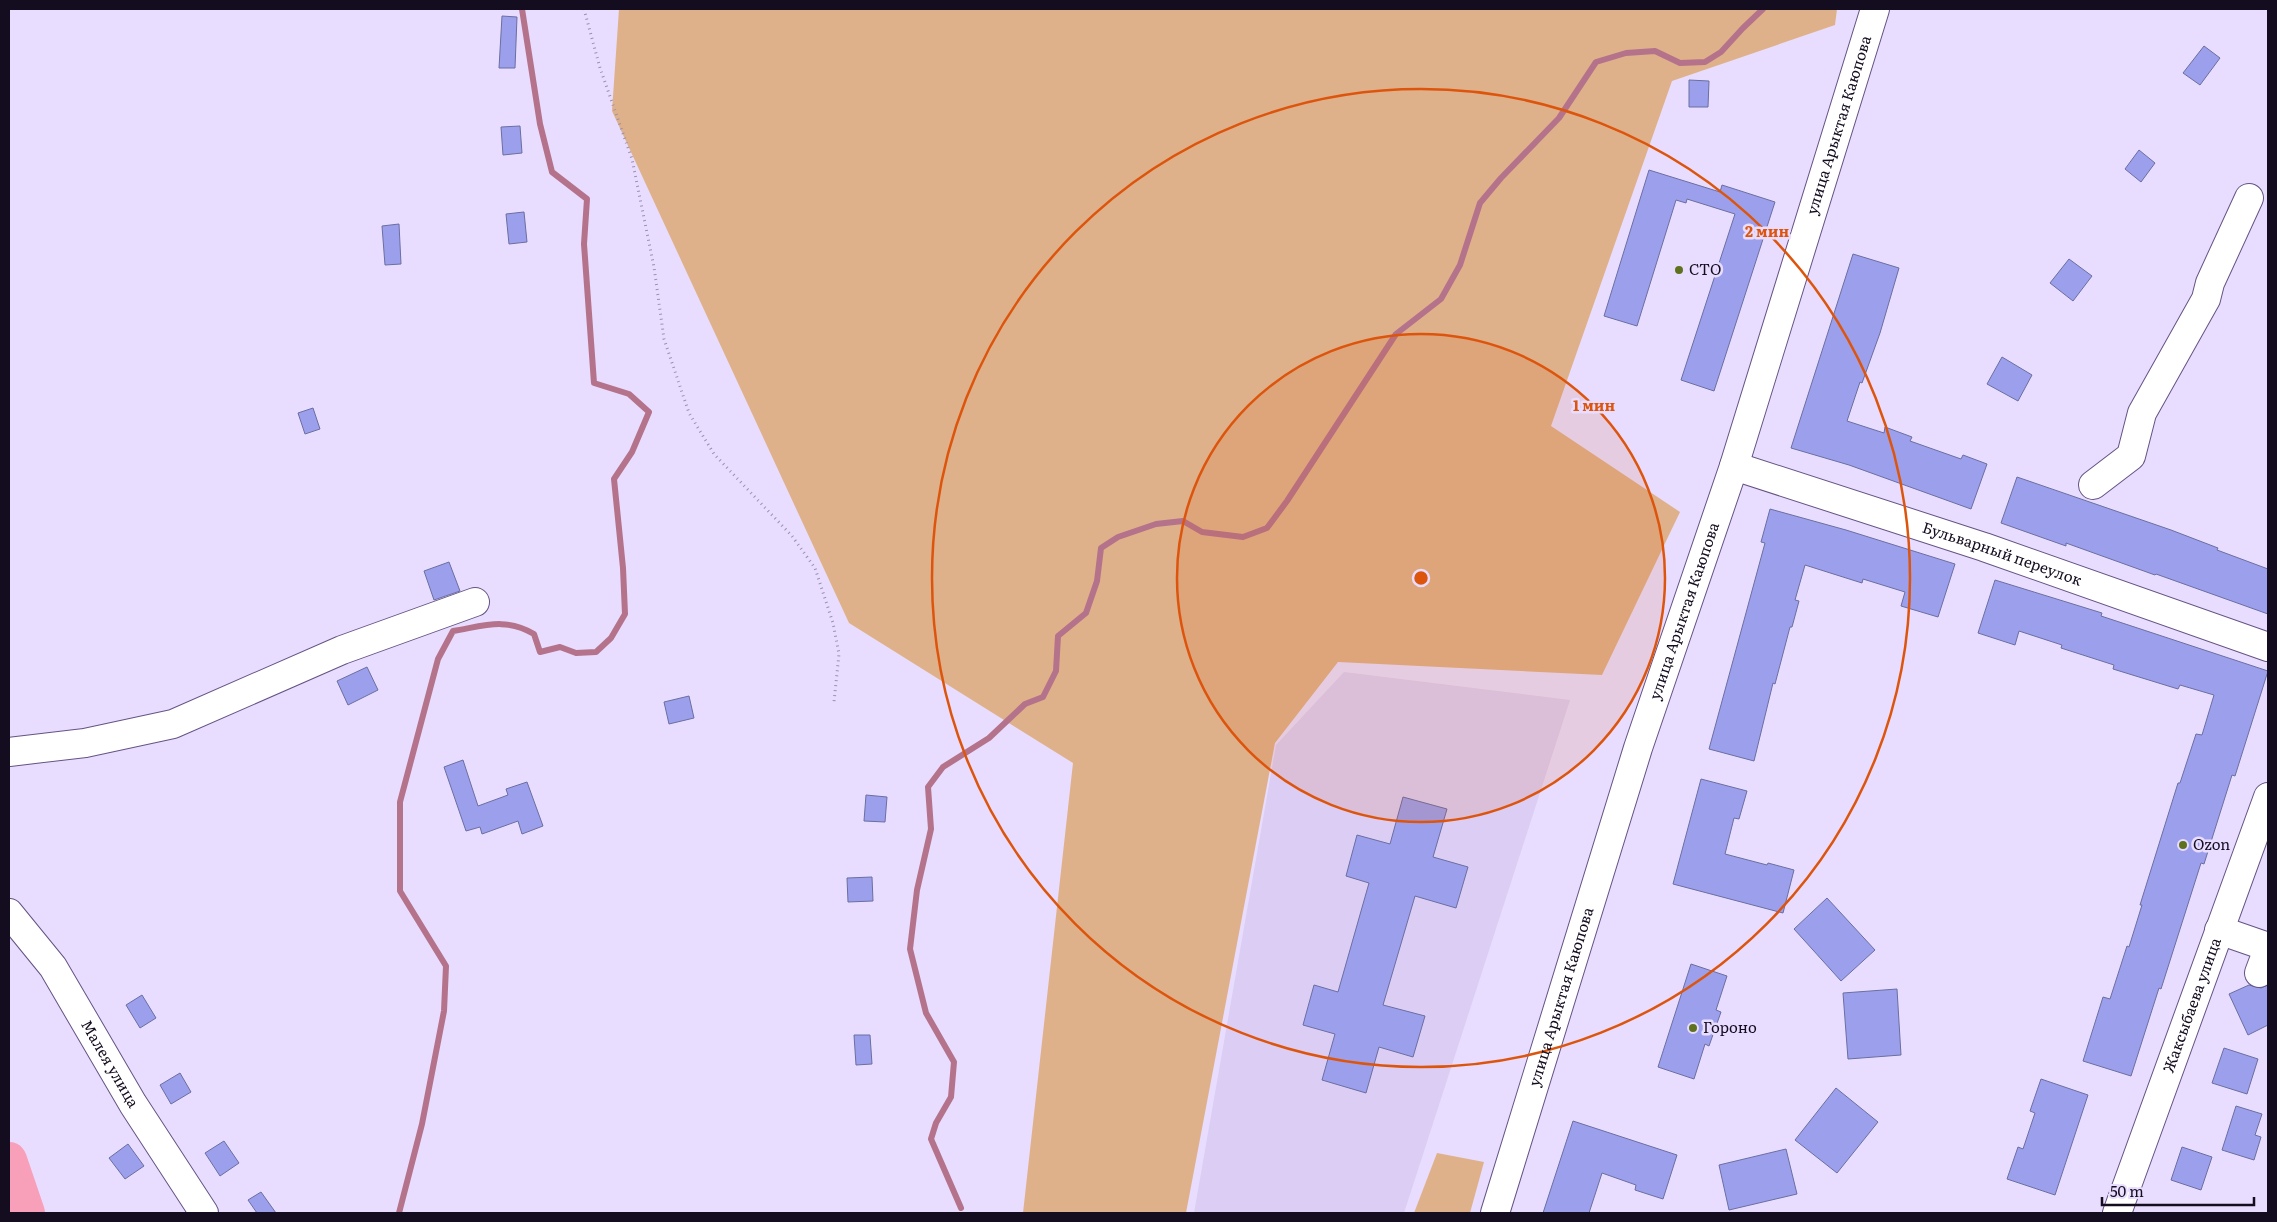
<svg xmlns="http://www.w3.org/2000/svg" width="2277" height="1222" viewBox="0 0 2277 1222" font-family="Literata,serif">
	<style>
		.built { fill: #dbcdf3 }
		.green { fill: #dfb18a }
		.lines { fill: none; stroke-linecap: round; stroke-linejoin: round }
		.stream { stroke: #b4738b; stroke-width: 6 }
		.river { stroke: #f89fb9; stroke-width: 36 }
		.building { fill: #9ca0ec; stroke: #6b6ea1 }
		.minor-casing { stroke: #655383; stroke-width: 30 }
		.path { stroke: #9b91ad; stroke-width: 3; stroke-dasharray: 1 4; stroke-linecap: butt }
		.minor { stroke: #fff; stroke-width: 28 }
		.ring { fill: none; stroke: #dd550d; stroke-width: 2.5 }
		.poi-dot { fill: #5e711f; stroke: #e8ddfe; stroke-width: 2 }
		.labels { text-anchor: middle; stroke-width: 5; stroke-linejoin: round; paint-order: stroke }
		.street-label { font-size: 15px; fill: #140c1f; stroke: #e8ddfe }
		.poi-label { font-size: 15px; fill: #140c1f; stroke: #e8ddfe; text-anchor: start }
		.centre { fill: #dd550d; stroke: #e8ddfe; stroke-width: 2.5 }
		.ring-label { font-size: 15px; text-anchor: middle; font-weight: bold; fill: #dd550d; stroke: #e8ddfe; stroke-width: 5; stroke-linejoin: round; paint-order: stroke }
	</style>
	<rect width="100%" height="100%" fill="#e8ddfe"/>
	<!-- built -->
	<polygon class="built" points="1344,672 1570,700 1404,1213 1194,1213 1276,745"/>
	<!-- green -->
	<g class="green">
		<polygon points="619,9 1837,9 1835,25 1672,81 1551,426 1680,512 1602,675 1338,662 1275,743 1186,1213 1023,1213 1073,763 849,623 612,111"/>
		<polygon points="1437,1153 1484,1162 1470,1213 1414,1213"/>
	</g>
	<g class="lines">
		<!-- stream -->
		<g class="stream">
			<polyline points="961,1208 931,1139 936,1123 951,1097 954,1062 926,1013 910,949 917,890 931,829 928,787 943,767 989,738 1025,704 1043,697 1056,671 1058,636 1086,613 1097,581 1101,548 1118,537 1156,524 1183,521 1202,532 1243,537 1267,528 1287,501 1396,334 1441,299 1460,265 1480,203 1501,178 1559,118 1596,62 1626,53 1655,51 1680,63 1705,62 1721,52 1743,28 1763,9"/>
			<path d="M399,1213L422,1124L444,1011L446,966L400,891V802L438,659L453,631C484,626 505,617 534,634L540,652L560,647L576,653L596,652L611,638L625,614L623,568L614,479L632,452L649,412L629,394L594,383L584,244L587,199L552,172L540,124L522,9"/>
		</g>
		<!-- river -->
		<polyline class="river" points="9,1160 27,1213"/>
	</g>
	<!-- building -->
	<g class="building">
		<polygon points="502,16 517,17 515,68 499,68"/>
		<polygon points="2204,46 2220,58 2200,85 2183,73"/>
		<polygon points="1689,80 1709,81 1708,107 1689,107"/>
		<polygon points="520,126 522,153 503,155 501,127"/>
		<polygon points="2139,150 2155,163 2141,182 2125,169"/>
		<polygon points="1649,170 1720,192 1722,185 1775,202 1714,391 1681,380 1735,214 1687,199 1686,203 1676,200 1637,326 1604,316"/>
		<polygon points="524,212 527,242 509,244 506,214"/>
		<polygon points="399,224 401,264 385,265 382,226"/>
		<polygon points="1853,254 1899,268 1880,333 1862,383 1860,382 1847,421 1884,433 1885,427 1912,437 1910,441 1961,459 1963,455 1987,464 1971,509 1849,465 1791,448"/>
		<polygon points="2069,259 2092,276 2073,301 2050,283"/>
		<polygon points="2002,357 2032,375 2018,401 1987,384"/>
		<polygon points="313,408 320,429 305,434 298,413"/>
		<polygon points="2017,477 2171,530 2218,548 2217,550 2268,569 2268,614 2156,574 2155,575 2066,543 2066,546 2001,523"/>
		<polygon points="1770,509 1846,530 1955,564 1938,617 1901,606 1905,592 1863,579 1862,583 1805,565 1795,600 1799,601 1792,627 1790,627 1775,684 1773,683 1754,761 1709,749 1765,543 1761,542"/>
		<polygon points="449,562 460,591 434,600 424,571"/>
		<polygon points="1995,580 2102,613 2101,616 2268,671 2235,776 2232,775 2204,864 2201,863 2161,989 2159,988 2131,1076 2083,1061 2103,997 2110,999 2127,946 2129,947 2142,905 2140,905 2178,783 2180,783 2196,734 2202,735 2214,695 2180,685 2178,689 2113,669 2114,665 2061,648 2062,645 2019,631 2015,645 1978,633"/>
		<polygon points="367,667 378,690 348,705 337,681"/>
		<polygon points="689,696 694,718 669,724 664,702"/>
		<polygon points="463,760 478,806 508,795 506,789 527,782 543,826 522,834 518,821 482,834 480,827 466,831 444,767"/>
		<polygon points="1701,779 1747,791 1739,819 1734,818 1725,854 1767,865 1768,863 1794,870 1783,913 1673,884"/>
		<polygon points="866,795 887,797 885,822 864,821"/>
		<polygon points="1403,797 1447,809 1433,857 1468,867 1456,908 1415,896 1383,1005 1425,1016 1413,1057 1379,1047 1366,1093 1322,1080 1335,1034 1303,1025 1314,985 1338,992 1369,883 1346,876 1357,835 1390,844"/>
		<polygon points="872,877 873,901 848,902 847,878"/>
		<polygon points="1827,898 1875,950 1841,981 1794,929"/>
		<polygon points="1691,964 1727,976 1716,1010 1721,1012 1709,1046 1705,1044 1694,1079 1658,1067"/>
		<polygon points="2249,985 2261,988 2268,985 2268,1025 2248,1035 2229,994"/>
		<polygon points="1897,989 1901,1055 1848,1059 1843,993"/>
		<polygon points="142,995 156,1018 140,1028 126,1005"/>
		<polygon points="854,1035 870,1035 872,1064 856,1065"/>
		<polygon points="2224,1048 2258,1059 2247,1094 2212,1083"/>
		<polygon points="180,1073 191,1092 171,1104 160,1085"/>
		<polygon points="2041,1079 2088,1095 2055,1195 2007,1179 2018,1147 2023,1149 2035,1113 2030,1111"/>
		<polygon points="1836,1088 1878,1122 1837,1173 1795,1140"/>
		<polygon points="2236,1106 2262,1114 2255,1135 2261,1137 2254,1160 2222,1150"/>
		<polygon points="1573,1121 1677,1155 1663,1199 1635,1190 1636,1185 1602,1173 1589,1213 1543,1213"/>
		<polygon points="224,1141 239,1163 220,1176 205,1153"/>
		<polygon points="128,1144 144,1166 125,1179 109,1158"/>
		<polygon points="2182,1147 2212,1157 2201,1190 2171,1180"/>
		<polygon points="1786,1149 1797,1194 1729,1210 1719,1165"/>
		<polygon points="261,1192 276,1213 257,1213 248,1200"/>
	</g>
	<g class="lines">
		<defs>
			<g id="minor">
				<path id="s1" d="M1734,466L1984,547L2268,647"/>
				<polyline points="2093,485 2131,456 2142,413 2206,299 2210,283 2249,198"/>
				<polyline points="9,752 85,743 173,724 342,650 475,602"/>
				<path id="s2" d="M9,913L53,967L133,1104L204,1213"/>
				<polyline points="2219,930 2268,947"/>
				<polyline points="2259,973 2268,949"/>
				<path id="s3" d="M1495,1213L1638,748L1734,466L1875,9"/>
				<path id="s4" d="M2117,1213L2268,797"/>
			</g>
		</defs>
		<!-- minor casing -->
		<use href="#minor" class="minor-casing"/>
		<!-- path -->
		<polyline class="path" points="584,9 600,68 632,159 654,267 664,339 689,413 714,454 792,536 815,568 833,623 839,654 834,702"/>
		<!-- minor -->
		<use href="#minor" class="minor"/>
	</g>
	<!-- distance rings -->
	<circle cx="1421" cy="578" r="244" fill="#dd550d" fill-opacity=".12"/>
	<g class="ring">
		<circle cx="1421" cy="578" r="244"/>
		<circle cx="1421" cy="578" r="489"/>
	</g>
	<!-- markers -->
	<g class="poi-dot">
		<circle cx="1679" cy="270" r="5"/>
		<circle cx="2183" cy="845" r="5"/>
		<circle cx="1693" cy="1028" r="5"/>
	</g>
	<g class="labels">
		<!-- street labels -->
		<g class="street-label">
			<text dy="5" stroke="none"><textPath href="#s3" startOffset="1141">улица Арыктая Каюпова</textPath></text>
			<text dy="5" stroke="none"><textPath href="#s1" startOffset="282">Бульварный переулок</textPath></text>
			<text dy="5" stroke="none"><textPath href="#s3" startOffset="631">улица Арыктая Каюпова</textPath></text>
			<text dy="5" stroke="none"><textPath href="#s3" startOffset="226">улица Арыктая Каюпова</textPath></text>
			<text dy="5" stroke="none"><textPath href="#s4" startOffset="221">Жаксыбаева улица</textPath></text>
			<text dy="5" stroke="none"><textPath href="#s2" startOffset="182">Малея улица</textPath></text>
		</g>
		<!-- poi labels -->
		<g class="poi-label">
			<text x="1689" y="275">СТО</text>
			<text x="2193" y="850">Ozon</text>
			<text x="1703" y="1033">Гороно</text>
		</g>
	</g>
	<circle cx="1421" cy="578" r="8" class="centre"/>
	<g class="ring-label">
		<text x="1767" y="237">2 мин</text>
		<text x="1594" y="411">1 мин</text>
	</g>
	<!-- border -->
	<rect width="2277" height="1222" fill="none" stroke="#140c1f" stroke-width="20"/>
	<!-- scale -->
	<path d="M2102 1197v8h152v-8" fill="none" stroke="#140c1f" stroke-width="2.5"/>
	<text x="2110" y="1197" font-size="15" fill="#140c1f" stroke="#e8ddfe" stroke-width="4" paint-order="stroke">50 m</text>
</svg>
